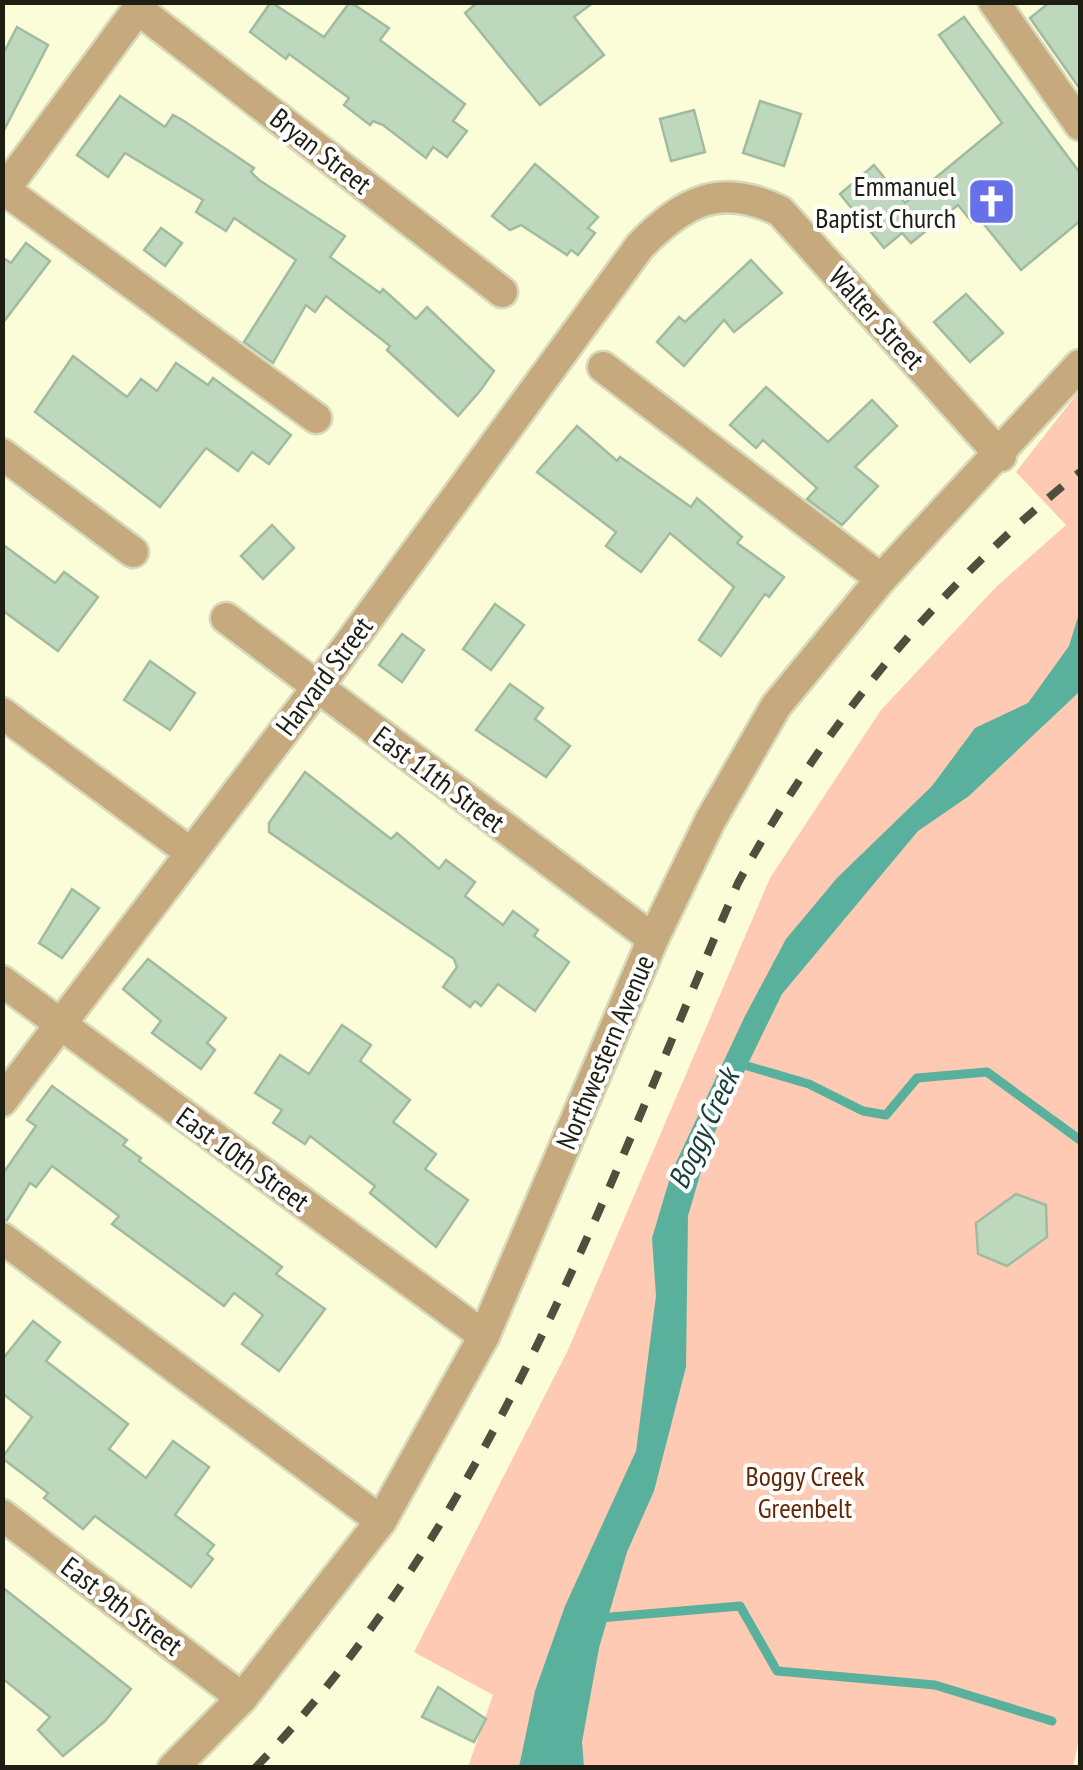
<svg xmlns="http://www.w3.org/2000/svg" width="1083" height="1770" viewBox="0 0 1083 1770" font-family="'PT Sans Narrow',sans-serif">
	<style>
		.green { fill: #fecab3 }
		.water { fill: #59b19d }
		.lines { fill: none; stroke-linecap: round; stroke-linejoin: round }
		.stream { stroke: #59b19d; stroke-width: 9 }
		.building { fill: #bdd8bc; stroke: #a1bba0; stroke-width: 2.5 }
		.minor-casing { stroke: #d7d9b9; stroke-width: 35 }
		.minor { stroke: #c6a97d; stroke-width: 30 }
		.rail { stroke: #4e4f3d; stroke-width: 8; stroke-dasharray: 18 18; stroke-linecap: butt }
		.labels { text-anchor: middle; stroke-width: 8; stroke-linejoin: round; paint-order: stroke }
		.street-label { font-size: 28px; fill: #1d1e11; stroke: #fff }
		.poi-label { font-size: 28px; fill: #1d1e11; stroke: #fff; text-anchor: end }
		.park-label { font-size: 28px; fill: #642806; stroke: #fff }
		.water-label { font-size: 30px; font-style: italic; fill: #184037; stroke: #fff }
	</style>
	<rect width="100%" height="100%" fill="#fbfdd9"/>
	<!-- green -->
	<polygon class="green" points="1080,390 1080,1734 1073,1767 468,1767 493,1695 414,1652 568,1350 770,878 881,710 996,587 1066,525 1016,472"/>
	<!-- water -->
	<polygon class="water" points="1080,610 1078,693 969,796 918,831 782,994 709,1144 688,1216 686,1367 654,1491 627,1552 599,1648 582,1742 584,1767 519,1767 535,1691 565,1606 636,1451 656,1296 652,1238 672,1171 745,1016 786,939 837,878 932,786 975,728 1028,703 1069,646"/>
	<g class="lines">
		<!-- stream -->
		<g class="stream">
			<polyline points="737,1063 809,1084 863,1111 886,1115 917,1078 987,1072 1080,1140"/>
			<polyline points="599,1618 740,1606 777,1671 935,1685 1052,1721"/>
		</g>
	</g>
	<!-- building -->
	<g class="building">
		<polygon points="271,2 324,37 350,2 389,28 380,40 465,104 453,121 467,131 447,157 433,147 426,158 383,125 373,121 370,125 344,105 349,98 289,54 286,59 250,32"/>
		<polygon points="478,2 594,2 574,17 604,55 540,105 465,13"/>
		<polygon points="1050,2 1080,2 1080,89 1030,18"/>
		<polygon points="964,17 1080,173 1080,221 1021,270 978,217 972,222 958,205 911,243 902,233 884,248 840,194 874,165 905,203 1002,123 939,35"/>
		<polygon points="17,27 48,45 2,134 2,56"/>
		<polygon points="120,96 165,127 173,115 184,121 254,168 251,172 259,180 345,236 330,257 380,293 383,289 416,319 427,307 494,371 480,391 458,416 387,350 390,346 326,296 315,312 306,305 273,363 244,342 296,260 234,218 226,231 196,212 203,200 125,153 108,177 77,155"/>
		<polygon points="760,101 801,114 784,166 743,153"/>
		<polygon points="694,110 705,152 671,161 660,119"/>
		<polygon points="535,164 598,217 588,228 595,233 578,255 571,250 567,255 521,225 510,230 492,216"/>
		<polygon points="161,228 182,243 165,266 144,250"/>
		<polygon points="26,243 50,261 2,324 2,257 11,263"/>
		<polygon points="751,260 782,293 734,332 724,320 684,366 657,342 679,317 685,322"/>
		<polygon points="966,294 1003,333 970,362 934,322"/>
		<polygon points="73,356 127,397 141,379 157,391 176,363 208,385 213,378 291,435 269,464 252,452 238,471 206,448 160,507 35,412"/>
		<polygon points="766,387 828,442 872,400 897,426 855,467 878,486 842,525 807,499 817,488 763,440 756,448 730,425"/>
		<polygon points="577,426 617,461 620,457 691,507 697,498 742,537 737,543 784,577 769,597 765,594 721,656 699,640 734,587 670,533 641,572 606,546 616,532 537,472"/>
		<polygon points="272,525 294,548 263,579 241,556"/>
		<polygon points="2,544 55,583 64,572 98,597 58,651 2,610"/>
		<polygon points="495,604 524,625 491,670 463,649"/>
		<polygon points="402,634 424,650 402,682 379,665"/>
		<polygon points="150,661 195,693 170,730 124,700"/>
		<polygon points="510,684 543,708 535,719 570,746 546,777 476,730"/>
		<polygon points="305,772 391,839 397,833 439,869 446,860 475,882 465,896 503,925 513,911 538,930 534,936 569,962 535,1011 498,984 481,1006 475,1001 470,1007 443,987 457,967 454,959 269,832 269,823"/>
		<polygon points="72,889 99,908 62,958 39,943"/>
		<polygon points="148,959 226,1018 207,1043 215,1050 201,1069 152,1033 161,1021 123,989"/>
		<polygon points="342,1025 371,1045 360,1061 410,1100 393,1122 436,1154 425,1169 468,1200 436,1247 370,1193 375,1186 310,1136 305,1144 273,1123 282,1110 255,1093 280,1055 309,1074"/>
		<polygon points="52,1086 127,1140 123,1145 141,1158 139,1161 282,1267 276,1274 325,1309 279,1371 242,1344 263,1315 234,1293 224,1306 112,1224 119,1216 52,1166 36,1187 30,1183 7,1220 2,1220 2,1175 36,1126 27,1120"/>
		<polygon points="1016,1194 1046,1205 1047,1237 1007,1266 978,1254 976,1223"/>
		<polygon points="33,1321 60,1342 46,1361 128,1424 109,1449 146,1478 173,1441 209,1467 175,1515 214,1545 207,1554 213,1559 191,1587 95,1516 83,1529 44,1498 48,1493 2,1458 32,1417 2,1393 2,1360"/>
		<polygon points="2,1587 131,1689 105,1721 63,1756 38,1730 50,1717 2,1678"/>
		<polygon points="438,1687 486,1719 474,1742 422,1717"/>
	</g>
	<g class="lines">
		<defs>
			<g id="minor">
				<polyline points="994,2 1080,125"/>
				<polyline points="139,10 502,292"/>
				<polyline points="2,188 316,418"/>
				<polyline points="2,193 143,2"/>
				<polyline points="603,367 881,579"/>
				<polyline points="2,454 133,552"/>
				<polyline points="226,618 653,939"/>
				<polyline points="2,713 191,853"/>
				<polyline points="2,981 484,1336"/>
				<path d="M2,1101L317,688L640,246C684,201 720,182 780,211L1001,456"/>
				<polyline points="2,1238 381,1521"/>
				<polyline points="2,1515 242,1698"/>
				<polyline points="173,1768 242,1698 381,1521 484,1336 653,939 710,821 776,706 881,579 1080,365"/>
			</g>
		</defs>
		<!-- minor casing -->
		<use href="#minor" class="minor-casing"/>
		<!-- minor -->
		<use href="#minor" class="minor"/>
		<!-- rail -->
		<path class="rail" d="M255,1768C492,1522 605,1190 738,883C824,724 939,585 1080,472"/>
	</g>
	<!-- icons -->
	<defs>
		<symbol id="church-square" viewBox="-11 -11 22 22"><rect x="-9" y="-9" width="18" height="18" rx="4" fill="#6570e9" stroke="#fff"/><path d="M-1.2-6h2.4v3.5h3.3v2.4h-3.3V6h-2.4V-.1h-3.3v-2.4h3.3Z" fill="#fff"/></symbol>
	</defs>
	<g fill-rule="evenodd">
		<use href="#church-square" x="964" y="174" width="55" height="55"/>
	</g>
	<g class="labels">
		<!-- street labels -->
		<g class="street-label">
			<text transform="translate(321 151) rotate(38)" y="10">Bryan Street</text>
			<text transform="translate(877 318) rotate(48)" y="10">Walter Street</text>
			<text transform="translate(324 676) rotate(-53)" y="10">Harvard Street</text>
			<text transform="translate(439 779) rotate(37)" y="10">East 11th Street</text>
			<text transform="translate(605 1052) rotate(-67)" y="10">Northwestern Avenue</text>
			<text transform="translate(243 1159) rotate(36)" y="10">East 10th Street</text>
			<text transform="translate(122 1606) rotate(37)" y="10">East 9th Street</text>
		</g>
		<!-- poi labels -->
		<g class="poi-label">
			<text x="956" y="196">Emmanuel<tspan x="956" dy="32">Baptist Church</tspan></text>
		</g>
		<!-- park labels -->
		<g class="park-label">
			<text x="805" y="1486">Boggy Creek<tspan x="805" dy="32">Greenbelt</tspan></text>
		</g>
		<!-- water labels -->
		<g class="water-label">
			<text transform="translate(704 1129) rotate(-65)" y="10">Boggy Creek</text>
		</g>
	</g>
	<!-- border -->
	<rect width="1083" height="1770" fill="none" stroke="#1d1e11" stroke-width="10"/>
</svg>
